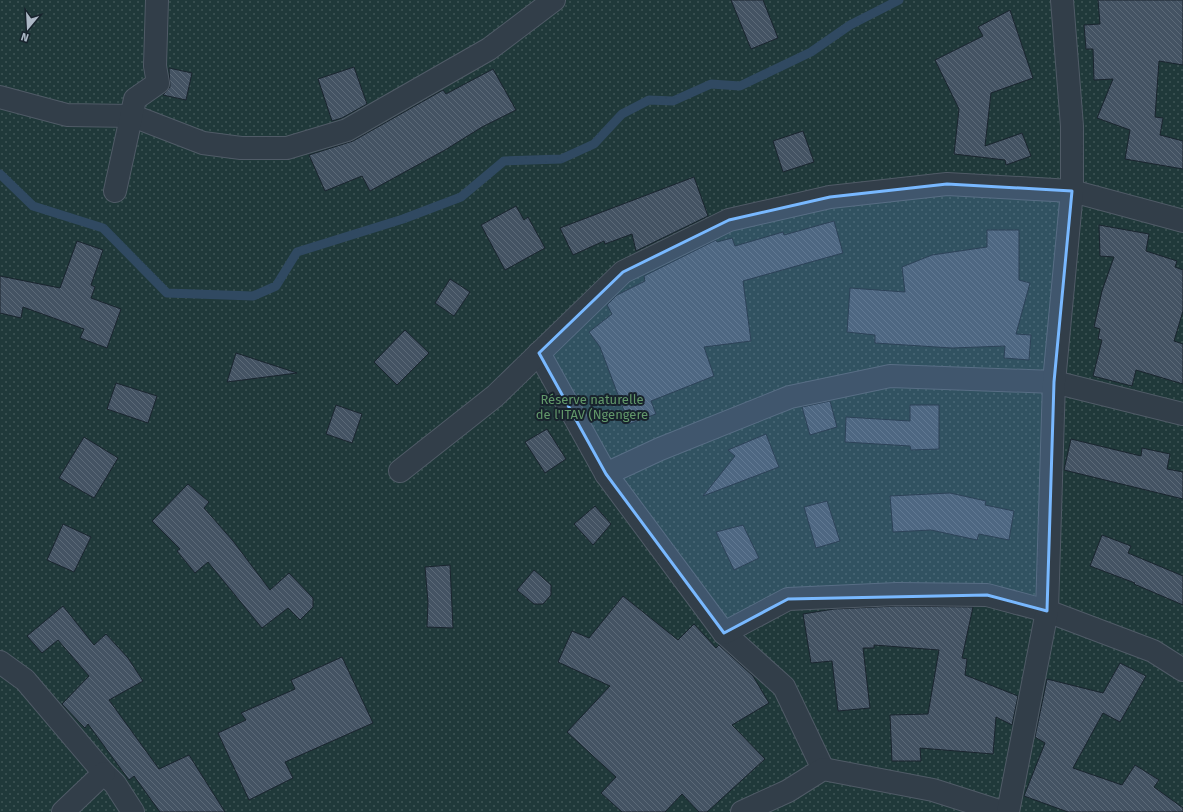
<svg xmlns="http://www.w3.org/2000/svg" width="1183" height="812" viewBox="0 0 1183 812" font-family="'Fira Sans',sans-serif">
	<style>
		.park { fill: url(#park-dots) }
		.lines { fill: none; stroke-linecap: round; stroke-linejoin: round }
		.stream { stroke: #304961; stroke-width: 9 }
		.building { fill: url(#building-back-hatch); stroke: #1a252f }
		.minor-casing { stroke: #505b67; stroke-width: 24 }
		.minor { stroke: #323e49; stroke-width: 22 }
		.marked { fill: #78b8ff; fill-opacity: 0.2; stroke: #78b8ff; stroke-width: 3; stroke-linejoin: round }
		.labels { text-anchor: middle; stroke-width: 4; stroke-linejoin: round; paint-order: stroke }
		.park-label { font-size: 13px; fill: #62986a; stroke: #18232d }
	</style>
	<defs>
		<pattern id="park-dots" width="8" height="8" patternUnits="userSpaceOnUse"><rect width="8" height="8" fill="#20393a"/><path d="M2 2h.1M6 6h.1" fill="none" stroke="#3e5455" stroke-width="1.8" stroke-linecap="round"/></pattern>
		<pattern id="building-back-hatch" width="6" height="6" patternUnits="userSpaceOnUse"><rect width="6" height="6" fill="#445363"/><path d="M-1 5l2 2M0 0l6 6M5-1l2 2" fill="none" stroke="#5c6a78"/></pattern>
	</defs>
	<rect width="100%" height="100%" fill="#1e2c39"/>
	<!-- park -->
	<rect class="park" x="0" y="0" width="1183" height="812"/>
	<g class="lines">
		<!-- stream -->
		<polyline class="stream" points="0,174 33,206 103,228 167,293 253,296 276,286 297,252 403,219 461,197 504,161 561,159 594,144 622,114 649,100 673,101 711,84 740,86 811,52 850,25 899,0"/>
	</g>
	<!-- building -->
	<g class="building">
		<polygon points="731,0 763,0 778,38 751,49"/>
		<polygon points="1098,0 1183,0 1183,65 1159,61 1155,117 1163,118 1160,135 1183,141 1183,169 1125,159 1130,130 1097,118 1113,79 1094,80 1093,49 1086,49 1084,25 1100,24"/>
		<polygon points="1010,10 1033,78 991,93 985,146 1022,133 1031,156 1006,165 1005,160 954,154 959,109 935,60 983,36 978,27"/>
		<polygon points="354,67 367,104 342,118 332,121 318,79"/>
		<polygon points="169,68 192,73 186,100 163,95 170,87"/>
		<polygon points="493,69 516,110 482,127 445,150 370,191 362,176 325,191 309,155 353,141 443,90 446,94"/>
		<polygon points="803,131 814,162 783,172 773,141"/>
		<polygon points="694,177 708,216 636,251 632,234 605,244 604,241 573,255 560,228"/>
		<polygon points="516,206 524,220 528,217 545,248 505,270 481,225"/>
		<polygon points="834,221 843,253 743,281 751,341 704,347 714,376 651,401 656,414 629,424 600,347 589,332 612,314 607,305 617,295 645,281 644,276 716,240 717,242 732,238 735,246 783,232 784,235"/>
		<polygon points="1099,225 1149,234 1146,251 1177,261 1175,267 1183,270 1183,311 1174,341 1183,344 1183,384 1136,370 1132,386 1093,376 1102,340 1098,339 1100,329 1094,327 1102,291 1114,257 1100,256"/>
		<polygon points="987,230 1019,230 1019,280 1030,283 1016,334 1031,335 1029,360 1004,358 1005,346 952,348 875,343 875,335 847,332 850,288 905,292 902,267 932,255 987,247"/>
		<polygon points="77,241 103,250 91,285 95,287 91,298 121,309 107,348 80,338 84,329 23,307 21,318 0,313 0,276 60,288"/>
		<polygon points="450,279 470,292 454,316 435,303"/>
		<polygon points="405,330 429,353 397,385 374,362"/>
		<polygon points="236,353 297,373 227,382"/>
		<polygon points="116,383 157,396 148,423 107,409"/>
		<polygon points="830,401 837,427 810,435 802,407"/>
		<polygon points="336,405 362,414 352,443 326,434"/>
		<polygon points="910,405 939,405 939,449 911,450 910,446 845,442 846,417 910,421"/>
		<polygon points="547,429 566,459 545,473 525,442"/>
		<polygon points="766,434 779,467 703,496 735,456 728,450"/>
		<polygon points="84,437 118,458 94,498 59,478"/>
		<polygon points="1071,439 1141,456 1142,448 1170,454 1167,469 1183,472 1183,499 1064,470"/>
		<polygon points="188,484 209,502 204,508 233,541 270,590 289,573 313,598 313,607 300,620 288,608 262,628 208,562 195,573 177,551 180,549 152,521"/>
		<polygon points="950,493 986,501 985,505 1014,511 1009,540 979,534 977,540 931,530 893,532 890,496"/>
		<polygon points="827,501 840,541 816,548 804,507"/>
		<polygon points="595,506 611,524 593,545 574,524"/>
		<polygon points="63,524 91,537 74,572 47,560"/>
		<polygon points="743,525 759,558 734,570 716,532"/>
		<polygon points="1102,535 1131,546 1128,553 1183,576 1183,605 1134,584 1135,583 1090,566"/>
		<polygon points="450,565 453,628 427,627 428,602 425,567"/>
		<polygon points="534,570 551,585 551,595 543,604 534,604 517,590"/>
		<polygon points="623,596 678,640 694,624 716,648 719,645 753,676 769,703 732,725 765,759 707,812 699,812 682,794 665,812 622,812 601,793 616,777 567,732 610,686 558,662 572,631 589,638"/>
		<polygon points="63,606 94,645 106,634 128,658 143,681 109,700 159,769 189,755 225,812 160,812 134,776 129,780 88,724 85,728 62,704 89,676 58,640 42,653 27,636"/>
		<polygon points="897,606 973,607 962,658 967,659 965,675 1018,696 1012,725 996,717 993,754 920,748 921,761 892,761 890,715 928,714 939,650 874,645 874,648 863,648 870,708 838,711 832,661 811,663 803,614 834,609"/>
		<polygon points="342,657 373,723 285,762 293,778 249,800 218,733 246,720 241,713 295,689 291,680"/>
		<polygon points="1120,663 1146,676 1120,722 1103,713 1073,768 1122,785 1135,765 1159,780 1154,787 1183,808 1183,812 1068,812 1024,796 1045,743 1035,737 1047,679 1103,693"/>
	</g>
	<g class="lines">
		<defs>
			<g id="minor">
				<polyline points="0,97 67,115 133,116 203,143 241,148 287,148 347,130 489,49 554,0"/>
				<polyline points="115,191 135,99 158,83 155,66 157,0"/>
				<polyline points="539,353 606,474 724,633 784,687 823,769"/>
				<polyline points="400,471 495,396 623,272 729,220 830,197 947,184 1072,191 1183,221"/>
				<polyline points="606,474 660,449 790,397 890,376 1054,382 1183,414"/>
				<polyline points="724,633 788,599 897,594 987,595 1047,611 1153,651 1183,670"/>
				<polyline points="0,662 25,680 104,773 115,784 133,812"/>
				<polyline points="63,812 104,773"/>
				<polyline points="742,812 788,791 823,769 933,790 1002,812"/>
				<polyline points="1008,812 1047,611 1054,382 1072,191 1072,126 1062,0"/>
			</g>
		</defs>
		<!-- minor casing -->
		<use href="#minor" class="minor-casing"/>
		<!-- minor -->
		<use href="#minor" class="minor"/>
	</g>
	<!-- marked area -->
	<path class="marked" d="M947,184L1072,191L1054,382L1047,611L987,595L788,599L724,633L606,474L539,353L623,272L729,220L830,197Z"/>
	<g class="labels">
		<!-- park labels -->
		<g class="park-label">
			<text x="592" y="404">Réserve naturelle<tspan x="592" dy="15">de l'ITAV (Ngengere</tspan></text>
		</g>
	</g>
	<!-- north arrow -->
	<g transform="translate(28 28) rotate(198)" stroke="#18232d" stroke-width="3" paint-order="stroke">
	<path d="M0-3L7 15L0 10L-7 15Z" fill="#acb8c6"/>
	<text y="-6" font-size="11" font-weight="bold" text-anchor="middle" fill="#acb8c6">N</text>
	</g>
</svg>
